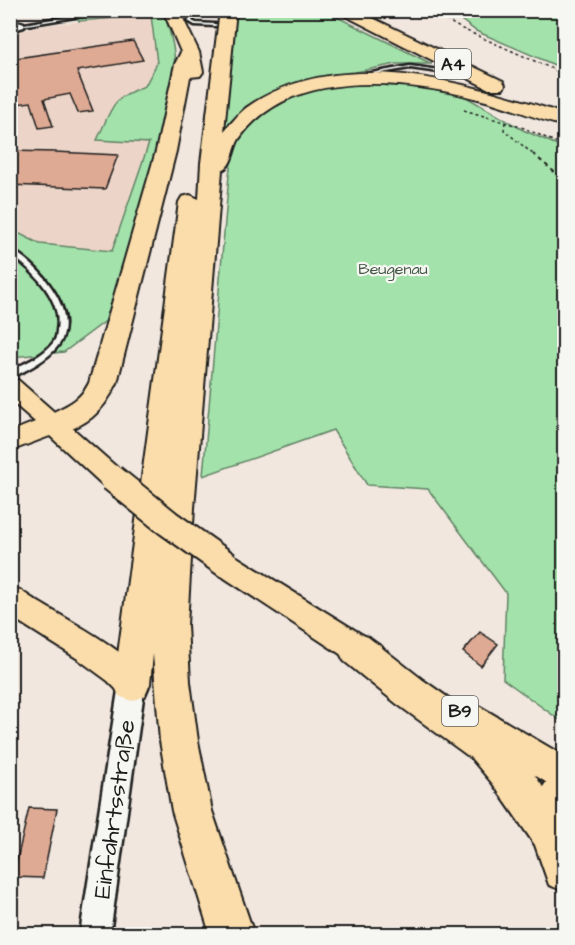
<svg xmlns="http://www.w3.org/2000/svg" width="575" height="945" viewBox="0 0 575 945" font-family="'Architects Daughter',sans-serif">
	<style>
		.built { fill: #ecd5c8 }
		.green { fill: #a3e3ab; stroke: #608064; stroke-width: 1.5 }
		.building { fill: #dfaa94; stroke: #1c1c1c; stroke-width: 1.5 }
		.lines { fill: none; stroke-linecap: round; stroke-linejoin: round }
		.service-casing { stroke: #1c1c1c; stroke-width: 5 }
		.minor-casing { stroke: #1c1c1c; stroke-width: 5 }
		.tertiary-casing { stroke: #1c1c1c; stroke-width: 5 }
		.primary-casing { stroke: #1c1c1c; stroke-width: 4 }
		.motorway-casing { stroke: #1c1c1c; stroke-width: 4 }
		.path-far1 { stroke: #1c1c1c; stroke-width: 1.5; stroke-dasharray: 3 3; stroke-linecap: butt }
		.path { stroke: #1c1c1c; stroke-width: 2; stroke-dasharray: 4 4; stroke-linecap: butt }
		.service { fill: #f6f6f2; fill-rule: evenodd }
		.minor { fill: #f6f6f2; fill-rule: evenodd }
		.tertiary { fill: #f6f6f2; fill-rule: evenodd }
		.primary { fill: #fbddab; fill-rule: evenodd }
		.motorway { fill: #fbddab; fill-rule: evenodd }
		.primary-bridge-casing { stroke: #1c1c1c; stroke-width: 30; stroke-linecap: butt }
		.primary-bridge { stroke: #fbddab; stroke-width: 26 }
		.labels { text-anchor: middle; stroke-width: 4.5; stroke-linejoin: round; paint-order: stroke }
		.far-park-label { font-size: 16px; fill: #445847; stroke: #f6f6f2 }
		.shield { fill: #f6f6f2; stroke: #5d5d5c; stroke-width: 1.5 }
		.shield-label { font-size: 18px; font-weight: bold; fill: #1c1c1c }
		.near-street-label { font-size: 24px; fill: #1c1c1c; stroke: #f6f6f2 }
	</style>
	<rect width="100%" height="100%" fill="#f1e7df"/>
	<filter id="ink" filterUnits="userSpaceOnUse"><feTurbulence type="fractalNoise" baseFrequency=".0167" numOctaves="2"/><feDisplacementMap in="SourceGraphic" scale="12" xChannelSelector="R" yChannelSelector="G"/><feConvolveMatrix kernelMatrix="1 2 1 2 8 2 1 2 1" color-interpolation-filters="sRGB"/></filter>
	<g filter="url(#ink)">
		<!-- built -->
		<polygon class="built" points="151,14 157,63 145,86 128,92 97,139 149,143 112,251 40,244 11,229 10,33 46,25"/>
		<!-- green -->
		<g class="green">
			<path d="M130,11H163C176,48 177,60 171,99L107,320L64,352L11,357L10,229L40,244L112,251L149,143L97,140C112,109 110,98 145,86L157,63L151,15L79,21L77,17Z"/>
			<polygon points="235,11 325,11 432,64 396,64 321,79 227,132 222,132"/>
			<polygon points="449,11 564,11 564,69 476,31"/>
			<path d="M387,82L456,91L523,130L564,148V723L503,679L506,593L428,489L367,485L333,430L203,476L229,175C231,164 232,149 237,139C266,87 336,86 387,82Z"/>
		</g>
		<!-- building -->
		<g class="building">
			<polygon points="133,41 143,60 77,71 93,111 78,113 70,94 44,99 53,126 39,128 31,102 10,105 10,59"/>
			<polygon points="10,151 55,152 118,155 105,189 10,185"/>
			<polygon points="480,632 498,644 481,666 463,652"/>
			<polygon points="29,808 57,809 43,878 13,877"/>
		</g>
		<g class="lines">
			<defs>
				<g id="service">
					<polygon points="103,10 117,10 21,26 19,25"/>
					<polygon points="193,10 197,10 192,21 196,23 215,24 217,25 215,26 195,25 188,21"/>
					<polygon points="410,66 468,74 470,75 468,76 410,68 357,77 355,76"/>
					<path d="M10,249C37,263 76,307 62,339C55,356 26,371 10,378V371C25,363 43,356 53,343C56,339 57,335 57,330C63,300 33,270 10,254Z"/>
				</g>
				<polygon id="minor" points="21,22 24,23 24,27 10,31 10,25"/>
				<polygon id="tertiary" points="132,672 141,675 145,684 110,934 80,934 119,684 123,675"/>
				<g id="primary">
					<polygon points="10,378 18,380 121,471 125,478 121,485 112,488 103,485 50,436 10,451 10,432 35,422 10,400"/>
					<polygon points="227,553 237,557 382,647 386,657 382,667 371,671 360,667 217,573 213,565 217,557"/>
					<path d="M10,586L20,590C54,615 131,647 147,684L143,694L132,699L121,694L108,681L78,659L10,616Z"/>
					<polygon points="472,702 564,756 564,790 552,786 461,729 456,718 461,707"/>
				</g>
				<g id="motorway">
					<path d="M163,10H179L199,52L203,72L200,76L190,77L176,151L117,383C101,415 87,425 53,436L43,433L39,425C48,407 75,411 89,383L156,151L175,64L181,52Z"/>
					<path d="M220,10H236L224,131C231,124 238,114 246,108C337,43 469,83 564,114V126C537,119 512,108 486,101C427,84 340,73 284,101C266,110 250,123 239,139C233,149 233,166 222,170L194,508L187,625L190,682L198,741L212,811L254,934H210L172,811L160,741L153,654L150,684L145,696L132,701L119,696L114,684L179,202L182,197L190,195L199,199L201,163Z"/>
					<polygon points="334,10 356,10 503,81 505,85 503,89 489,89"/>
					<polygon points="356,633 368,637 423,680 497,732 521,756 543,787 550,776 564,770 564,891 549,885 535,845 493,784 471,758 397,704 344,661 338,649 344,637"/>
				</g>
			</defs>
			<!-- service casing -->
			<use href="#service" class="service-casing"/>
			<!-- minor casing -->
			<use href="#minor" class="minor-casing"/>
			<!-- tertiary casing -->
			<use href="#tertiary" class="tertiary-casing"/>
			<!-- primary casing -->
			<use href="#primary" class="primary-casing"/>
			<!-- motorway casing -->
			<use href="#motorway" class="motorway-casing"/>
			<!-- path-far1 -->
			<g class="path-far1">
				<polyline points="440,10 443,18 460,28 564,74"/>
				<polyline points="464,110 524,128 564,146"/>
				<polyline points="505,122 504,130 534,155"/>
			</g>
			<!-- path -->
			<polyline class="path" points="533,154 564,180"/>
			<!-- service -->
			<use href="#service" class="service"/>
			<!-- minor -->
			<use href="#minor" class="minor"/>
			<!-- tertiary -->
			<use href="#tertiary" class="tertiary"/>
			<!-- primary -->
			<use href="#primary" class="primary"/>
			<!-- motorway -->
			<use href="#motorway" class="motorway"/>
			<defs>
				<polyline id="primary-bridge" points="112,478 168,523 227,565"/>
			</defs>
			<!-- primary-bridge casing -->
			<use href="#primary-bridge" class="primary-bridge-casing"/>
			<!-- primary-bridge -->
			<use href="#primary-bridge" class="primary-bridge"/>
		</g>
	</g>
	<g class="labels">
		<!-- far-park labels -->
		<g class="far-park-label">
			<text x="393" y="274">Beugenau</text>
		</g>
		<!-- shield labels -->
		<g class="shield">
			<rect x="435" y="49" width="36" height="30" rx="4.5"/>
			<rect x="442" y="696" width="36" height="30" rx="4.5"/>
		</g>
		<g class="shield-label">
			<text x="453" y="70">A4</text>
			<text x="460" y="717">B9</text>
		</g>
		<!-- near-street labels -->
		<g class="near-street-label">
			<text transform="translate(114 809) rotate(-82)" y="8">Einfahrtsstraße</text>
		</g>
	</g>
	<!-- margin -->
	<rect width="575" height="945" fill="none" stroke="#f6f6f2" stroke-width="36"/>
	<rect x="18" y="18" width="539" height="909" fill="none" stroke="#1c1c1c" stroke-width="2" filter="url(#ink)"/>
</svg>
